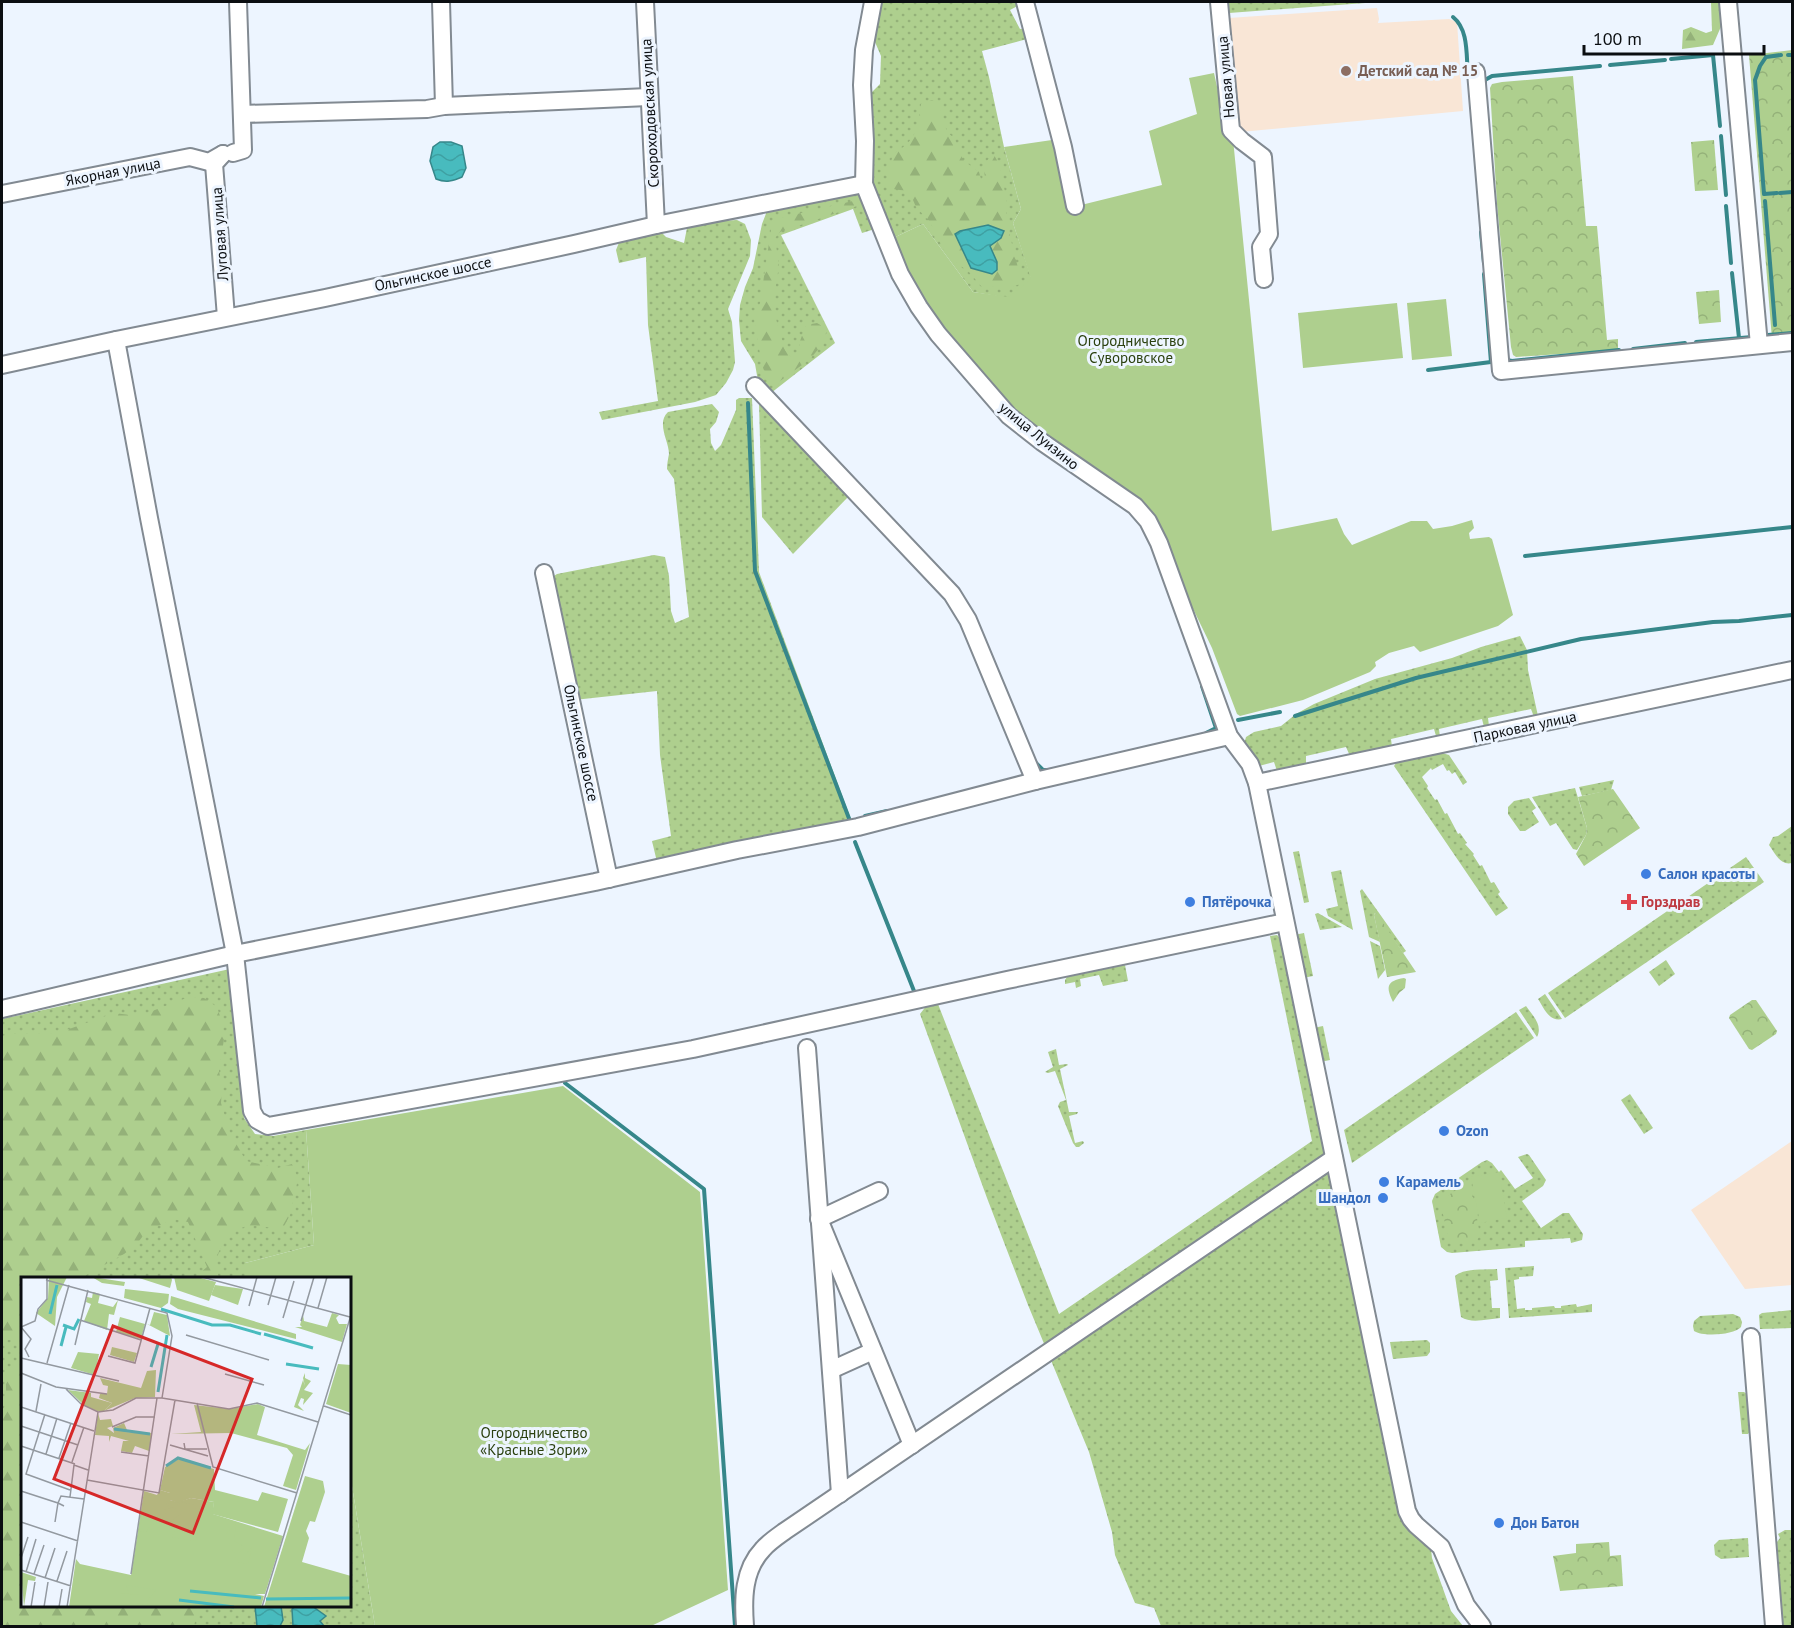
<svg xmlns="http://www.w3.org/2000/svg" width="1794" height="1628" viewBox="0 0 1794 1628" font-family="'PT Sans',sans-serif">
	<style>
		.education { fill: #f9e6d6 }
		.grass { fill: url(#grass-dots) }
		.forest { fill: url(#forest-firs); fill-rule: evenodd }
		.park { fill: url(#park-crowns) }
		.garden { fill: #aecf8e }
		.water { fill: url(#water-waves); stroke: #36878a; stroke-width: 1.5 }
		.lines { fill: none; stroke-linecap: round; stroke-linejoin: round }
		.stream { stroke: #36878a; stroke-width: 4 }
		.minor-casing { stroke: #828a92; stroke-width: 20 }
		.minor { stroke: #fff; stroke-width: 16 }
		.education-dot { fill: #8d6e63; stroke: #edf5ff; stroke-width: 2 }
		.shop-dot { fill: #3f7fe0; stroke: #edf5ff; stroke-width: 2 }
		.health-dot { fill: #e0444e; stroke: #edf5ff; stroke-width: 2 }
		.labels { text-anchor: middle; stroke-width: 6; stroke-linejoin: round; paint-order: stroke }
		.education-label { font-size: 15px; font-weight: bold; fill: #785e54; stroke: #edf5ff; text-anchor: start }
		.street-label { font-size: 15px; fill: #0b0e11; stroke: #edf5ff }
		.park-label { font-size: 15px; fill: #2b410f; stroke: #edf5ff }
		.shop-label { font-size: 15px; font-weight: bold; fill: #366cbe; stroke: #edf5ff; text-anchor: start }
		.health-label { font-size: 15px; font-weight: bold; fill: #be3a42; stroke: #edf5ff; text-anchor: start }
		.inset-river { fill: none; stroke: #48bbbe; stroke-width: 3 }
		.inset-road { fill: none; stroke: #9399a0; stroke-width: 1.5 }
		.view { fill: #d62828; fill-opacity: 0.15; stroke: #d62828; stroke-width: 3 }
		.inset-edge { fill: none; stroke: #0b0e11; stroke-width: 3 }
	</style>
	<defs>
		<pattern id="grass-dots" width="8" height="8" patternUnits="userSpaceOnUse" patternTransform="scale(1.5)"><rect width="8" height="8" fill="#aecf8e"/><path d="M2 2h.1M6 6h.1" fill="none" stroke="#94b179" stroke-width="1.8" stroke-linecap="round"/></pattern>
		<pattern id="forest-firs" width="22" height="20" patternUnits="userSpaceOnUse" patternTransform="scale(1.5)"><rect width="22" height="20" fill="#aecf8e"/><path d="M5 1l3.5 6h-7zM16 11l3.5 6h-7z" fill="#94b179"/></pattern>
		<pattern id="park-crowns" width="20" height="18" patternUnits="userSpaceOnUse" patternTransform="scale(1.5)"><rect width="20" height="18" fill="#aecf8e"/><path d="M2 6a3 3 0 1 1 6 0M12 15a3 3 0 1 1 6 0" fill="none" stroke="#94b179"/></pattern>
		<pattern id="water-waves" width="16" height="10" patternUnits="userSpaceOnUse" patternTransform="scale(1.5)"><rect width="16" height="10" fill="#48bbbe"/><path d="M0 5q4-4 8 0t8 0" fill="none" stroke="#3ea0a2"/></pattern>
	</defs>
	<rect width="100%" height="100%" fill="#edf5ff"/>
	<!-- education -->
	<g class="education">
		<polygon points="1377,8 1379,19 1378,23 1449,19 1457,22 1463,111 1241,132 1234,124 1229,18"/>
		<polygon points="1792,1141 1792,1285 1745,1289 1691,1210"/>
	</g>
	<!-- grass -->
	<g class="grass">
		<polygon points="878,2 1020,2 1021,4 1010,10 1020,29 1028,28 1027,39 982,51 989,77 1004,147 1021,209 1013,223 1032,280 1009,298 973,292 923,224 891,239 875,196 872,175 869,95 880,84 881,56 872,35"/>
		<polygon points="1228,2 1379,2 1229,13"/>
		<polygon points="855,193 865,200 875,229 862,233 853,209 781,235 835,343 771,393 758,381 755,364 741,341 739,320 740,305 745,287 753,268 762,224 767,211"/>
		<polygon points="737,220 745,224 751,240 750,256 728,309 732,322 735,362 733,370 726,383 716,395 695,402 602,420 599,412 658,401 648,325 646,257 619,263 616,250 620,240 652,232 662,233 666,237 684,243 687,228 722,221"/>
		<path d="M739,398H752L759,572L852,822L657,862L652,841L671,836L660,755L657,691L574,700L551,578L557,574L654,555L665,557L669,576L671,611L675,623L689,617L674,479L667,469C667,464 668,459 669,454C669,441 656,423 668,412L712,404L719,412L716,422L710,429L711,443L715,451L721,445L736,410V400Z"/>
		<polygon points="759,402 849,493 848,497 793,554 762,517"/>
		<polygon points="1520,636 1527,650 1528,670 1538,716 1534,717 1531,709 1488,718 1489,726 1484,727 1482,719 1439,729 1440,737 1436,736 1434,729 1391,739 1392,747 1350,756 1346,747 1306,756 1306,765 1277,771 1274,762 1259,766 1244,744 1246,737 1254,732 1281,726 1296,714 1314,704 1375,679 1452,658 1481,647"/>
		<polygon points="1442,753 1449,755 1467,782 1463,785 1455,772 1452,774 1449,770 1447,771 1443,764 1432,770 1431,768 1422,777 1428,786 1427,788 1435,800 1437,799 1445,814 1447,813 1458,834 1460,833 1467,843 1465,844 1474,854 1473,855 1480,866 1482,865 1491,883 1494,882 1500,892 1498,894 1508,908 1496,916 1394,766 1396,763"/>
		<polygon points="1614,780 1611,790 1582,796 1579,787"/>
		<polygon points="1575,788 1587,828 1586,835 1577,850 1573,849 1556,823 1550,826 1532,797"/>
		<polygon points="1529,798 1536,808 1532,811 1539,822 1525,831 1520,831 1508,814 1508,807 1514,801"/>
		<path d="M1792,826V863C1780,866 1775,853 1769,845L1773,837L1778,836Z"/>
		<polygon points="1299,851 1309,902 1304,903 1293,852"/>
		<polygon points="1746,857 1764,882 1565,1018 1548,993"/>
		<polygon points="1341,870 1353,930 1328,916 1326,909 1338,906 1331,872"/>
		<polygon points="1362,889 1406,951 1403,953 1375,913 1374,915 1380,942 1369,937 1360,891"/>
		<polygon points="1318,913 1342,927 1320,930 1315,914"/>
		<polygon points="1304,933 1313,976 1303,978 1294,935"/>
		<polygon points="1277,935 1280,938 1284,940 1404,1522 1435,1545 1431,1549 1432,1558 1451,1611 1463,1626 1161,1626 1154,1608 1135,1603 1115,1555 1112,1532 1089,1452 1028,1305 987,1198 920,1014 927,1005 938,1004 1059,1314 1312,1141 1270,936"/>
		<polygon points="1370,941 1380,946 1385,970 1378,979"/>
		<polygon points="1666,960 1675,974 1659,986 1649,972"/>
		<polygon points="1125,965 1128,981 1103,986 1099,975 1080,979 1081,986 1076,988 1075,982 1065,984 1065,980 1067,977"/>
		<polygon points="230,969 237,979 244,1118 255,1134 273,1136 306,1130 314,1245 245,1263 245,1278 22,1278 22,1606 350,1606 350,1474 375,1626 2,1626 2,1019"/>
		<path d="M1545,994L1562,1019C1549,1022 1544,1008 1538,999Z"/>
		<path d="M1526,1006C1533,1016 1543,1025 1537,1037L1519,1010Z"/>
		<polygon points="1516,1012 1534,1038 1352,1163 1344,1130"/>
		<polygon points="1323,1026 1330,1060 1320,1062 1313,1028"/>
		<polygon points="1056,1049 1059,1065 1067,1064 1068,1065 1060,1069 1069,1112 1078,1112 1077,1114 1069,1116 1075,1143 1083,1141 1084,1143 1079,1147 1076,1147 1073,1143 1058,1106 1060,1102 1066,1100 1055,1071 1048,1073 1045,1072 1053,1067 1048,1052"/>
		<polygon points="1630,1094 1653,1128 1644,1134 1621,1100"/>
		<polygon points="1527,1154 1529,1155 1546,1180 1543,1186 1522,1201 1541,1228 1563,1213 1569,1213 1583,1234 1582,1240 1571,1243 1570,1238 1525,1241 1525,1247 1452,1253 1447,1252 1441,1247 1432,1201 1435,1194 1482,1162 1487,1160 1492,1163 1499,1172 1501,1170 1515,1189 1533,1178 1518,1157"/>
		<polygon points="1534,1266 1533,1276 1519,1277 1519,1279 1514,1280 1517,1309 1525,1308 1525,1310 1532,1310 1532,1308 1554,1306 1555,1308 1561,1308 1561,1306 1576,1304 1577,1307 1592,1304 1592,1312 1509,1318 1505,1268"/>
		<path d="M1497,1269L1498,1280L1490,1281L1492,1308H1500V1318C1488,1319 1471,1324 1461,1317L1455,1276C1464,1268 1484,1270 1497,1269Z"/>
		<polygon points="1792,1310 1792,1328 1760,1329 1759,1315 1762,1313"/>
		<path d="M1733,1314L1740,1317L1742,1322L1741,1327C1734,1335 1703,1337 1694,1331L1693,1326L1694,1321L1700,1316Z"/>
		<polygon points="1427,1340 1430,1343 1430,1352 1427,1356 1393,1359 1390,1342"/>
		<polygon points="1738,1392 1744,1392 1750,1396 1752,1429 1748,1434 1742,1434"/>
		<polygon points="1785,1530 1792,1530 1792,1558 1791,1559 1792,1626 1784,1626 1783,1625 1777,1542 1780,1538 1778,1534"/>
		<polygon points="1748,1538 1749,1557 1721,1559 1715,1555 1714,1545 1719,1540"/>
	</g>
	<!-- forest -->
	<g class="forest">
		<polygon points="1711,2 1721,2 1723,22 1713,45 1682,49 1683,30 1691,27 1706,33 1712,31"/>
		<path d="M932,100L939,104L947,132L954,138L963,160L979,172L981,179L985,180C984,168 983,161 994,155L1000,166L1007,203L1006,215L1009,232L1021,280L1020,284L1009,288L981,286L969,272L954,261L945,252L930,222L916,207L913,200L906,191L887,188L886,183L893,154C917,139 917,131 921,104ZM960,230L1001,238L990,246L997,263Z"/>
		<path d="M857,200L861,201L863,204L780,232L775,238L779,266L775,291L774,312L785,350L790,356L794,357L800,353V341L806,325L817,323L827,329C821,357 800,365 779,382L777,387L773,386L762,366L754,318L760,303L772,223L780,218Z"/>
		<path d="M189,997L204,998L217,1007L222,1022L224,1039L219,1071L222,1087L221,1103L230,1133L246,1161L278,1168L292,1164L298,1179L290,1215L282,1230C271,1228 258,1225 248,1226C225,1230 211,1257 219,1278H194L207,1267L188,1222L173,1219L146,1232L136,1245L124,1254L81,1278H22V1338L2,1341V1036L9,1034L58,1033L114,1013L130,1015L147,1013Z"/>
		<polygon points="22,1364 22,1606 199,1606 194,1626 2,1626 2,1412 6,1404 6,1374"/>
	</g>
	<!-- park -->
	<g class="park">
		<polygon points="1792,50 1792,337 1772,339 1749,55"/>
		<polygon points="1573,76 1586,226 1597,226 1607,340 1618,339 1618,350 1516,357 1513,355 1511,347 1497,204 1490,88 1492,84 1502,82"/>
		<polygon points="1714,140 1718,190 1695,191 1691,142"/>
		<polygon points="1719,290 1721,322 1699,324 1696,292"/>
		<polygon points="1613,789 1640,828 1584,866 1576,854 1586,835 1587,828 1578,797"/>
		<polygon points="1375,913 1377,914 1416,972 1387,977 1374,915"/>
		<path d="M1404,978L1406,979L1405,988L1399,993L1393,1002C1386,987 1386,981 1404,978Z"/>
		<polygon points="1752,1000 1756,1000 1777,1031 1776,1034 1752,1050 1749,1049 1729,1018 1730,1015"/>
		<path d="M1466,1185L1470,1188L1472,1191L1480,1235C1476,1246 1462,1243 1451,1243L1449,1241L1440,1201L1456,1190Z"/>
		<polygon points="1609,1542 1610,1556 1621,1555 1623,1586 1560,1591 1553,1556 1576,1553 1576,1544"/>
	</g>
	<!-- garden -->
	<g class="garden">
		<polygon points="1214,73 1226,128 1233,139 1272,531 1337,518 1344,534 1352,545 1411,521 1427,521 1433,529 1452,526 1472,520 1474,528 1469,533 1470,539 1489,537 1492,539 1513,615 1498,626 1420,652 1414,646 1389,653 1375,662 1376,666 1370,672 1303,700 1240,716 1237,714 1212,648 1182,586 1160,533 1020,416 927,310 930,307 913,283 891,239 923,224 973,292 1009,297 1031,279 1013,223 1021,209 1004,147 1052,140 1073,207 1162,185 1149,131 1197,114 1189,78"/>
		<polygon points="1446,299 1452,356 1412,360 1407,303"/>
		<polygon points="1397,303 1403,358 1303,368 1298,313"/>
		<polygon points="563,1086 700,1192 728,1590 651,1626 375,1626 350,1474 350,1278 245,1278 245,1263 314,1245 306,1130"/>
		<polygon points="1499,1172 1507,1218 1480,1223 1471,1177"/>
	</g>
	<!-- water -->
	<g class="water">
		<path d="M440,142H451L462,146L466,168L462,177C453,181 446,183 436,179L430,161L433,147Z"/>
		<polygon points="988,225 1004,231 1001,238 990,246 997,262 997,270 992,274 971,268 955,234 960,231"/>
		<polygon points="255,1606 281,1606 283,1620 280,1626 257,1626"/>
		<polygon points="296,1606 312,1606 326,1616 320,1621 324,1626 293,1626 292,1609"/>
	</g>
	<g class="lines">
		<!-- stream -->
		<g class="stream">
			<path d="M1453,17C1469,30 1466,55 1468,75"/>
			<polyline points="1788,55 1792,55"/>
			<polyline points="1671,59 1713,55 1720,126"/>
			<polyline points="1610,65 1665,60"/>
			<polyline points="1485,84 1485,80 1492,76 1600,66"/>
			<polyline points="1721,136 1726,195"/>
			<polyline points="1777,193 1764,194 1755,80 1760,66 1766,57 1781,55"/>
			<polyline points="1780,193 1792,192"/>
			<polyline points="1765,201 1775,325"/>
			<polyline points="1726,206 1731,263"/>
			<polyline points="1481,232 1484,263"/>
			<polyline points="1732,273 1739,338"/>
			<polyline points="1768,335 1792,333"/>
			<polyline points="1696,342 1752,337"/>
			<polyline points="1633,349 1685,343"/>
			<polyline points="1506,357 1507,360 1512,361 1619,350"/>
			<polyline points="1428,370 1491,362 1484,274"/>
			<polyline points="748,403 755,571 850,821"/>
			<polyline points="1525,556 1792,527"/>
			<polyline points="1202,686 1216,728 1206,733"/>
			<polyline points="1295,716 1416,678 1581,639 1713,622 1739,621 1792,615"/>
			<polyline points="1238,720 1280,712"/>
			<polyline points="1034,761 1043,770 1050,770"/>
			<polyline points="865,816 887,811"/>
			<polyline points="855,842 914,991"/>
			<polyline points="565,1083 704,1189 735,1626"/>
		</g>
		<defs>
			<g id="minor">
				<polyline points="441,2 444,106"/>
				<polyline points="645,2 656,225"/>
				<polyline points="873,2 864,50 862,85 865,141 864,184 900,274 919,307 938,334 1009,416 1042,442 1135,506 1148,521 1159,543 1229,736 1250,764 1257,783 1407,1511 1411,1519 1416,1525 1441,1547 1466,1605 1482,1626"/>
				<polyline points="1025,2 1063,147 1075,206"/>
				<polyline points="1219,2 1231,130 1242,141 1263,157 1269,234 1261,247 1264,279"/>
				<polyline points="1728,2 1759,345"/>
				<polyline points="1476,72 1501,371 1792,342"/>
				<polyline points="242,114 427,109 444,106 648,97"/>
				<polyline points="233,153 243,150 238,2"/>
				<polyline points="223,154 214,164 226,317"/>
				<polyline points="2,194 190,157 209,162 223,154"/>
				<polyline points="116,340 149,518 235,954 252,1111 257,1120 268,1126 693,1049 1007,980 1285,922"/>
				<polyline points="2,365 116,340 325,298 574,244 656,225 864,184"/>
				<polyline points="755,386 952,594 968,620 1035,781"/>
				<polyline points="544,573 609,879"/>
				<polyline points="1257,783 1792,670"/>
				<polyline points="2,1009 235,954 595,882 737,850 858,827 1035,781 1229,736"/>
				<polyline points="807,1048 840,1494"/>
				<polyline points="879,1191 819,1219 912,1445"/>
				<polyline points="1751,1337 1774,1626"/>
				<polyline points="831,1370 873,1351"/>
				<path d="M745,1626C743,1599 743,1570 763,1549C769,1542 778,1536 785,1531L1334,1158"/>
			</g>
		</defs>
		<!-- minor casing -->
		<use href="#minor" class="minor-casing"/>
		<!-- minor -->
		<use href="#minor" class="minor"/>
	</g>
	<!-- markers -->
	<circle class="education-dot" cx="1346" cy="71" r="6"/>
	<g class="shop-dot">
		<circle cx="1646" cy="874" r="6"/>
		<circle cx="1190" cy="902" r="6"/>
		<circle cx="1444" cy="1131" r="6"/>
		<circle cx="1384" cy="1182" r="6"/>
		<circle cx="1383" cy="1198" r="6"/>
		<circle cx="1499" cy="1523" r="6"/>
	</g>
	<path class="health-dot" d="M1626 893h6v6h6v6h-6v6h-6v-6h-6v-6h6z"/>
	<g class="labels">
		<!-- education labels -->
		<g class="education-label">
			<text x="1358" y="76">Детский сад № 15</text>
		</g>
		<!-- street labels -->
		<g class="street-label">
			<text transform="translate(1226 77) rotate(-95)" y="5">Новая улица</text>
			<text transform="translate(650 113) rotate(-93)" y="5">Скороходовская улица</text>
			<text transform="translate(113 172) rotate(-11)" y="5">Якорная улица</text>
			<text transform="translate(220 234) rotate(-94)" y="5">Луговая улица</text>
			<text transform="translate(433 274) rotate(-12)" y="5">Ольгинское шоссе</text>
			<text transform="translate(1039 436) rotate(39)" y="5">улица Луизино</text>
			<text transform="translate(1525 727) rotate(-12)" y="5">Парковая улица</text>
			<text transform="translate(581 743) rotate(78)" y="5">Ольгинское шоссе</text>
		</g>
		<!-- park labels -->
		<g class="park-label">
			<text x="1131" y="346">Огородничество<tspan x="1131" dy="17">Суворовское</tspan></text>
			<text x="534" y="1438">Огородничество<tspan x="534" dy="17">«Красные Зори»</tspan></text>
		</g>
		<!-- shop labels -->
		<g class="shop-label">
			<text x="1658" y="879">Салон красоты</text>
			<text x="1202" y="907">Пятёрочка</text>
			<text x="1456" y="1136">Ozon</text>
			<text x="1396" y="1187">Карамель</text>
			<text x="1371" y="1203" text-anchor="end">Шандол</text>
			<text x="1511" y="1528">Дон Батон</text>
		</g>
		<!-- health labels -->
		<g class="health-label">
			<text x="1641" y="907">Горздрав</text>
		</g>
	</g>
	<!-- overview -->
	<g transform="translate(21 1277)">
		<rect width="330" height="330" fill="#edf5ff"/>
		<path d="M71,0L104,5L103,9L81,6ZM133,35L146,38L149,59L126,47L129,48ZM311,36L318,38L315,41L318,47H326L321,65L274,50H281L279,48L282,38L283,44L306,50ZM57,75L78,77L74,98L50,91ZM317,87L330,88V136L305,127ZM284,96V101L290,104L283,113L292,116L282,128L283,122L280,121L277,128L283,134L273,130L282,103L284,109L282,101ZM47,113L70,116V120L91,126L83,134H76L64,129ZM237,127L244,130L236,158L284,173L289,166L275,213L262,209L272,178L266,171L210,156L150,157L180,155L173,128L209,132ZM77,136L79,143L90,142L92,149L86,151L93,156L92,151L103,146L106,153L103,155L131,156L128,174L114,169L111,176L100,174L102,164H108L90,159L88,165V159L74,158ZM284,199L302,204L304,215L294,245L289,244L285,254L288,261L281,285L330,299V330H243ZM139,213L149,216V223L157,225L170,221L193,225L192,237L262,259L244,317H234L243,319L240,330H48L55,282L59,287L110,298L123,214L136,218ZM0,295L15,300L14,304L7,303L3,330Z" fill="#aecf8e"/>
		<path d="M28,0H46L36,20L34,49L15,36L27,21ZM115,0H150L151,3L149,11ZM153,0H176L195,5L188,24L156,13ZM104,12L148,17L147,26L140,31L103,21ZM72,15L79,17L77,26L92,30L97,23L93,38L88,37L86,53L63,44L70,27L65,25L66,20L71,21ZM150,19L275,57V62L157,32L149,27ZM143,215L146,224L154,228L161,225L173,228L179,240L175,264L151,260L155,250L150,244L160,237L153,230L146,232L148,226L143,228L147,246L136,251L131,246L125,255L118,254L125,218L137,220ZM215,247L213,264L224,270L218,276H226L231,270L227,287L217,285L205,257ZM105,308L135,313L125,325L129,330L116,326L117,330H99V316L118,318L108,316Z" fill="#aecf8e"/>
		<path d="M99,40L124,47L120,62L95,55ZM91,70L116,76L113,85L89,78Z" fill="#aecf8e"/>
		<path d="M194,8L222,12L217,28L190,18ZM135,93L134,120L114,121L83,134L91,126L78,121L79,117H86L87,109L82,108L79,101L120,111L126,94ZM158,182L193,192L194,213L237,224L241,215L267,222L257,255L191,237L193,225L170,221L157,226L149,223V216L139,213L144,190Z" fill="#aecf8e"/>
		<path class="inset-river" d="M140,32L191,48H209L240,57M29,37L36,8M42,48L53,52L58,42M243,57L292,71M40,69L45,50M265,87L298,92M130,90L137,67M137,115L146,58M93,152L129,157M145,189L157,181L190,191M169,314L240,321M245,322L330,321M158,323L213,330"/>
		<path class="inset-road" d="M181,0L329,40M25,3L146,36L151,59L141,121M247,28L255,0M228,29L236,0M297,31L306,0M262,41L273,4M59,43L120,63M280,44L293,0M165,58L248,83M54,68L67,13M87,79L114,86L129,31M8,80L4,72L10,62L0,50L14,44L17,32L26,22V0M0,81L98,104M26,86L48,8M0,96L35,110L86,117M204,97L243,108M45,112L60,127L77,135L92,133L115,121H141L208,132L236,126L297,145M176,126L192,190L276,216M303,129L330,138M0,130L73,154M15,134L20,107M24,137L5,197L49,213M0,149L57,168M91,150L115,140H134M163,166L164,172H186M149,168L187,179M0,169L54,187M100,175L128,179M25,177L36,141M38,181L50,146M51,185L63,150M66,203L138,216L154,123M0,214L37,226L40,219L63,222M49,220L53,188L67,193M0,245L57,264M34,245L37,226L43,229M0,281L7,260M0,293L50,309M5,295L15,262M13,297L23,268M110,297L136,121M24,301L34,271M36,304L46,274M10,330L14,305M23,330L27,305M38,330L41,312M46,330L77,135M241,330L330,38"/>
		<path class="view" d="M92,49L231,102L172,256L33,202Z"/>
		<rect width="330" height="330" class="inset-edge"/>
	</g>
	<!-- border -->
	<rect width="1794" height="1628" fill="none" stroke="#0b0e11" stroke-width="6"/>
	<!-- scale -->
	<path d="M1584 45v9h180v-9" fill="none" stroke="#0b0e11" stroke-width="3"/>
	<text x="1593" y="45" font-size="18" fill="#0b0e11" stroke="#edf5ff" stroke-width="4.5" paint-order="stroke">100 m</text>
</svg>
